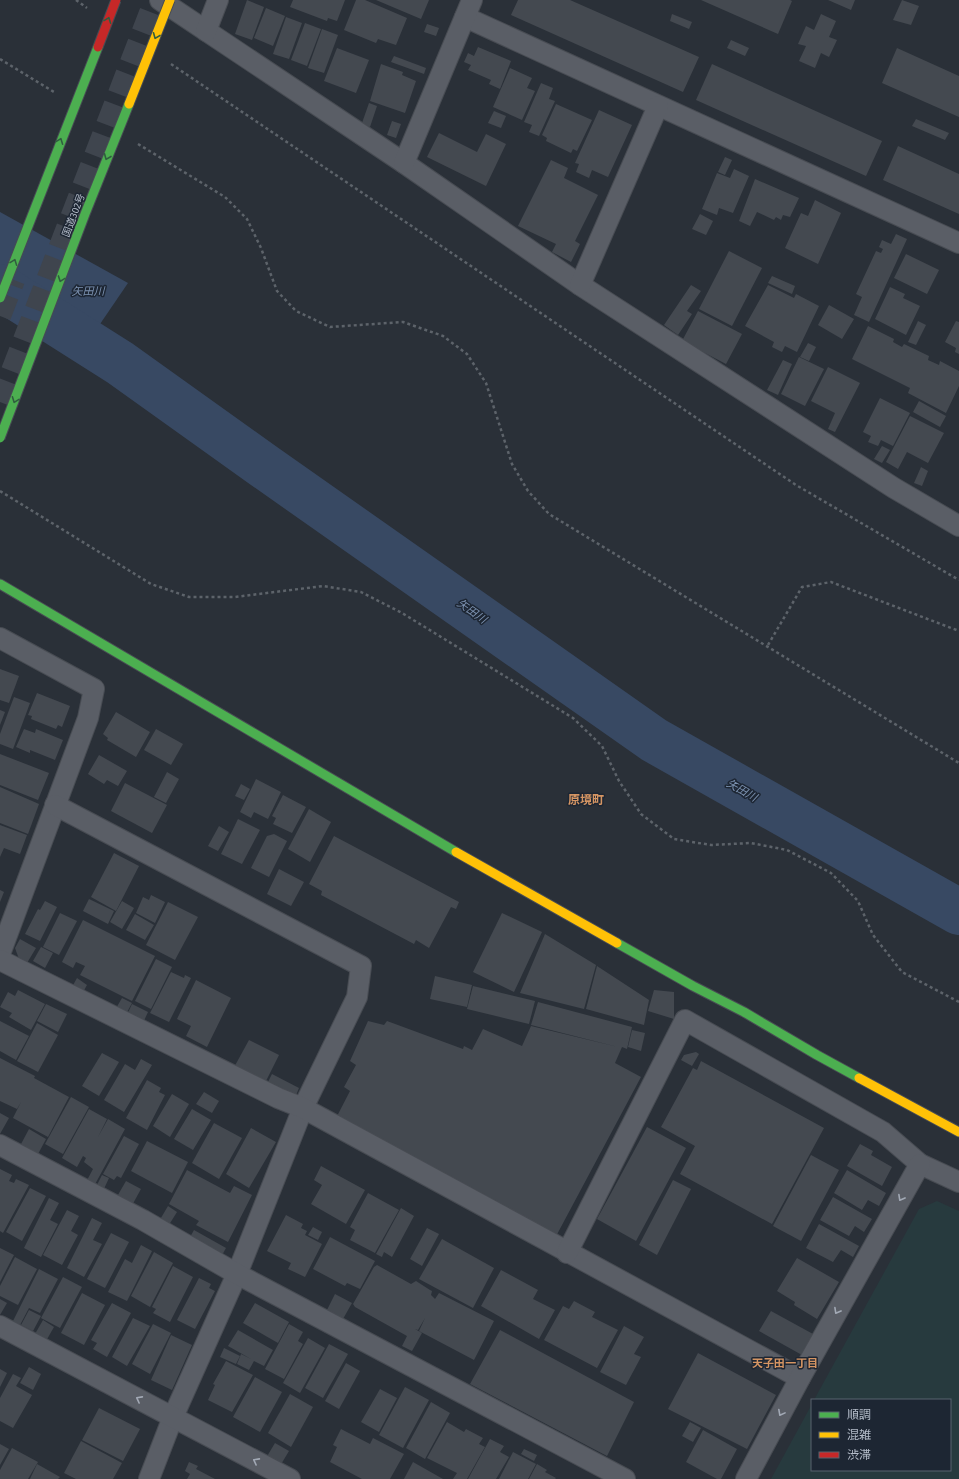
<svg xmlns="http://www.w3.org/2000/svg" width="959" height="1479" viewBox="0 0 959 1479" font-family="'Fira Sans','Noto Sans JP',sans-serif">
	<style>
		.green { fill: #273a3e }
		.water { fill: #384963 }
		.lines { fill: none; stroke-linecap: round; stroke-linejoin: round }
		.river { stroke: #384963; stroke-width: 46 }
		.building { fill: #444950 }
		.highway-tunnel { stroke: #3f454e; stroke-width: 22; stroke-dasharray: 22 11; stroke-linecap: butt }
		.street-casing { stroke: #484c53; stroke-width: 22 }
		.fast-casing { stroke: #484c53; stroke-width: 11 }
		.slow-casing { stroke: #484c53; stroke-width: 11 }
		.path { stroke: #5d636a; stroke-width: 2.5; stroke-dasharray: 3 3; stroke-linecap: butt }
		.street { stroke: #5a5e66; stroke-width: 20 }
		.fast { stroke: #4caf50; stroke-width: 9 }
		.slow { stroke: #ffc107; stroke-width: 9 }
		.fast-bridge-casing { stroke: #474c53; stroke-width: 11; stroke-linecap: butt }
		.slow-bridge-casing { stroke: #474c53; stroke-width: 11; stroke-linecap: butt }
		.jam-bridge-casing { stroke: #474c53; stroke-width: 11; stroke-linecap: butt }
		.fast-bridge { stroke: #4caf50; stroke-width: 9 }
		.slow-bridge { stroke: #ffc107; stroke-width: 9 }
		.jam-bridge { stroke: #c62828; stroke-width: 9 }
		.oneway { stroke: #305d3f }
		.oneway2 { stroke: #a2a9b5 }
		.labels { text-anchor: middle; stroke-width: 3; stroke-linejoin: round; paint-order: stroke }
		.street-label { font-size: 10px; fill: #b4bcc9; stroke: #1d2633 }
		.water-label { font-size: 11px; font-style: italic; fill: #7c92b1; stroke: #1d2633 }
		.neighbourhood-label { font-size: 11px; font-weight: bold; fill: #d59563; stroke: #1d2633 }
		.quarter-label { font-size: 12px; font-weight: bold; fill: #d59563; stroke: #1d2633 }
	</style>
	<rect width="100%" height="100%" fill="#2a3038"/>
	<!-- green -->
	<polygon class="green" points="937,1201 959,1211 959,1479 771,1479 812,1404 812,1470 950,1470 950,1400 814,1400 919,1209"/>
	<!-- water -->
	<polygon class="water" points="0,212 128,283 98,327 0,272"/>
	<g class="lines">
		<!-- river -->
		<polyline class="river" points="0,287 120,363 264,466 654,740 959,912"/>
	</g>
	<!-- building -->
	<g class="building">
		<polygon points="247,0 264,7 252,40 235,34"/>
		<polygon points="293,0 345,0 337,21 328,18 327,21 290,7"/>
		<polygon points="356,0 365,0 407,18 396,45 378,39 376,43 344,30"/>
		<polygon points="376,0 429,0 421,19"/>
		<polygon points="518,0 570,0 699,57 683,92 511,15"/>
		<polygon points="701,0 790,0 792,1 778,34"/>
		<polygon points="828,0 855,0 851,10"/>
		<polygon points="902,0 919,6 911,25 893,20"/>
		<polygon points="266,8 285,16 273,46 254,38"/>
		<polygon points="672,14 692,22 689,29 670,21"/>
		<polygon points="821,14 836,21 829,37 837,40 829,57 821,53 815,68 799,61 806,46 798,44 806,26 814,30"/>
		<polygon points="286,17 302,23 289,59 273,54"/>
		<polygon points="305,23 321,29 307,66 291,60"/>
		<polygon points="427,24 439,28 436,36 424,32"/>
		<polygon points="322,29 338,35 324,73 308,68"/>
		<polygon points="731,40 749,48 745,56 727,48"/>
		<polygon points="478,47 511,61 500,89 489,84 491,80 468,70 471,65 464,62 468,53 474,56"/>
		<polygon points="337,48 369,60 356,93 324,81"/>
		<polygon points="897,48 959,76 959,117 882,83"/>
		<polygon points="394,56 426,68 424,74 391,62"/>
		<polygon points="381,64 403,72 402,75 416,81 405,113 370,101"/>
		<polygon points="712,64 882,141 866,176 696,100"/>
		<polygon points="510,68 532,78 527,88 535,91 522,120 493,107"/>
		<polygon points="541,83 553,88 549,99 555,101 539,136 529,132 532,125 524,122"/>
		<polygon points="369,103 377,106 370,127 362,123"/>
		<polygon points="556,104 592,120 577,151 573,149 571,153 546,141 547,138 542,135"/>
		<polygon points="599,110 632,125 608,177 592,170 589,178 576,172 579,164 575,163"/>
		<polygon points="494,111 506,116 501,128 488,123"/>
		<polygon points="916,119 949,133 945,140 912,126"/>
		<polygon points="392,121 401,124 396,138 387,135"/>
		<polygon points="439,133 477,152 486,134 506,144 486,186 427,157"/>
		<polygon points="898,146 959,174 959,214 883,180"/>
		<polygon points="725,157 732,160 725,175 718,172"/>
		<polygon points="551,160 568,168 564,178 598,195 575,241 580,244 571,262 552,252 556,244 518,226"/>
		<polygon points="734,169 749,176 733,213 719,208 717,215 702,209 717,173 730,178"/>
		<polygon points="755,179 799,198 790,217 783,215 781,220 776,217 774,220 757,212 750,226 739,221"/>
		<polygon points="815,200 841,213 818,264 785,248 801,213 808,216"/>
		<polygon points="700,214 713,221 706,235 692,229"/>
		<polygon points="896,234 907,239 869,322 854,315 862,297 856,294 876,251 881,253 883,249 879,247 882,240 891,244"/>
		<polygon points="729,251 762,268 732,326 699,309"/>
		<polygon points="906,254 939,270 927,294 894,278"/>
		<polygon points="772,276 795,286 792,294 768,283"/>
		<polygon points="691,285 701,291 687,311 692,314 678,335 664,325"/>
		<polygon points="768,285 794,298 796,294 819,306 797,352 785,346 782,352 772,347 774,342 745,326"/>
		<polygon points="890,287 905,294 903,298 920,306 906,335 875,319"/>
		<polygon points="829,305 854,319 842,339 818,325"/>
		<polygon points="698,311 742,334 726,364 682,341"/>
		<polygon points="918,321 926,325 916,345 908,342"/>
		<polygon points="956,321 959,322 959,354 955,352 956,348 945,342"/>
		<polygon points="868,326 894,339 893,342 902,347 904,344 929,356 928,360 939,365 940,361 959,371 959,386 946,413 908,393 910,388 852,359"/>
		<polygon points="808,343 816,347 809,361 800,357"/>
		<polygon points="799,357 824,369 805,406 781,394"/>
		<polygon points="783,360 792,364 778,395 767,390"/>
		<polygon points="828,367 860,383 835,432 828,429 835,413 811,401"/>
		<polygon points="880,398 910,413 893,446 881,440 878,446 868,442 871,436 863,432"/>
		<polygon points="919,401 946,416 940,427 913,412"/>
		<polygon points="910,416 944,433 928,463 907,452 898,469 886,462"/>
		<polygon points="882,446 890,450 882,463 874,459"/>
		<polygon points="921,467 928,471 922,486 914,483"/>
		<polygon points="0,669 19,676 9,703 0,700"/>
		<polygon points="37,693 70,706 62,727 58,725 56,729 31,719 32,716 28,715"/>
		<polygon points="14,697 30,703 13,749 0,744 0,734"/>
		<polygon points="0,710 5,712 0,725"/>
		<polygon points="116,712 150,732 136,757 107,740 108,738 103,734"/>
		<polygon points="24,729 35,733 36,729 63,740 55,760 30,750 30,753 16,747"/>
		<polygon points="156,729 183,744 171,765 144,750"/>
		<polygon points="0,754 49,773 38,800 0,785"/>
		<polygon points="99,755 127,771 118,786 107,780 104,784 88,774"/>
		<polygon points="167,772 179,779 166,803 154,797"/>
		<polygon points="256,779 281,792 268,819 254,812 251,818 240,812"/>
		<polygon points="125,783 167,805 152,833 111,811"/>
		<polygon points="241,784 250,789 244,800 235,796"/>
		<polygon points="0,787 39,804 28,834 0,823"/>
		<polygon points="283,795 306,807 292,833 273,824 276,818 272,816"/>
		<polygon points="309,809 331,822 310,862 288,849"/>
		<polygon points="238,819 260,830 242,864 221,854"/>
		<polygon points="0,825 27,835 20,854 4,848 0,857"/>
		<polygon points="219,826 229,832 218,851 208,846"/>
		<polygon points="274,834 287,841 269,877 251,868 267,836"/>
		<polygon points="334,836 459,902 456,909 451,907 429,948 416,940 414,944 321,895 322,891 309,884"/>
		<polygon points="114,853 139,866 116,911 91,897"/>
		<polygon points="279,869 304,882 291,906 267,894"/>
		<polygon points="0,890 4,892 0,902"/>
		<polygon points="151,895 165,902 155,923 136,913 143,897 149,900"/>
		<polygon points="89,899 114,911 108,924 83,911"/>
		<polygon points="45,901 57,907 40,941 25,934 38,909 40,910"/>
		<polygon points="122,901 134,908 122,929 110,922"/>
		<polygon points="168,902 198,917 175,960 146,945"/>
		<polygon points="60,913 77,921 59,955 43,947"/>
		<polygon points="502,913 542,932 514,992 473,972"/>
		<polygon points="135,914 154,925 145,940 126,930"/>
		<polygon points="83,920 155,956 132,1001 80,975 85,966 76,962 73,968 62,962"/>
		<polygon points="545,934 596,965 584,1009 520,993"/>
		<polygon points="20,939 36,948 27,963 19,959 15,948"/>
		<polygon points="41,947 53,953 45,968 33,961"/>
		<polygon points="156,959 172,967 151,1009 135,1001"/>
		<polygon points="597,966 649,1000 644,1025 586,1009"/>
		<polygon points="171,972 184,978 185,975 191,978 169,1022 150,1013"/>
		<polygon points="435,976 472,985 467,1007 430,999"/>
		<polygon points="77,978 87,985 82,994 72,987"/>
		<polygon points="196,980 231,998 207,1047 186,1036 191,1026 177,1019"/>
		<polygon points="473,986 535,1001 529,1024 467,1009"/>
		<polygon points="18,990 45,1004 31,1030 9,1017 12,1013 0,1007 8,992 15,996"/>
		<polygon points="654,990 674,992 674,1019 648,1011"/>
		<polygon points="122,998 132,1003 125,1016 115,1010"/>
		<polygon points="538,1002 632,1027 627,1049 622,1047 615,1063 641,1077 554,1240 334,1122 350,1091 344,1087 356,1065 350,1061 368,1021 384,1025 387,1021 463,1049 464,1046 472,1050 483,1029 522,1046 531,1026 618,1047 531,1025"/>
		<polygon points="46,1004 67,1014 58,1032 37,1021"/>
		<polygon points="132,1004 148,1012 142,1025 126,1017"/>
		<polygon points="0,1021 29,1036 16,1060 0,1051"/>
		<polygon points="37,1023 58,1035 38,1072 17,1061"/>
		<polygon points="632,1030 645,1033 641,1051 628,1047"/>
		<polygon points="249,1040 279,1055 263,1087 232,1071"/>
		<polygon points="696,1052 699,1054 692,1066 681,1060 684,1055"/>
		<polygon points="102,1053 119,1062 99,1096 82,1086"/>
		<polygon points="0,1058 35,1076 34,1078 69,1097 48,1137 13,1118 21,1102 17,1109 0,1101"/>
		<polygon points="141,1059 152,1065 124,1112 104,1100 125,1064 135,1070"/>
		<polygon points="701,1061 824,1128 772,1224 680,1174 695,1146 661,1127 693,1068 697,1070"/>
		<polygon points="272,1074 299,1088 296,1095 265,1088"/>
		<polygon points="147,1080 161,1088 159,1092 165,1095 147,1130 126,1118"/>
		<polygon points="204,1092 219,1101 212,1113 196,1104"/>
		<polygon points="172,1094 189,1104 170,1137 153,1126"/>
		<polygon points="71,1097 89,1107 63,1154 45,1144"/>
		<polygon points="89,1109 107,1119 98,1137 108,1119 125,1129 93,1188 85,1184 93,1169 84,1162 86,1158 83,1156 77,1167 62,1158"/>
		<polygon points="192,1109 211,1120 193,1150 174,1139"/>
		<polygon points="0,1113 9,1118 0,1134"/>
		<polygon points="214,1123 242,1138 219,1179 192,1163"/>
		<polygon points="647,1127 686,1148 636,1241 597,1219"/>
		<polygon points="251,1128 276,1142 249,1188 226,1174"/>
		<polygon points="29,1129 46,1139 37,1156 20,1146"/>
		<polygon points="124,1136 139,1144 121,1178 117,1176 114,1180 103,1174"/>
		<polygon points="147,1141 188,1162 172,1193 131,1171"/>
		<polygon points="860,1144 873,1151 871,1155 892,1167 882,1186 847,1166"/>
		<polygon points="811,1155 839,1170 801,1241 773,1226"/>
		<polygon points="321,1166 365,1190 346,1224 311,1204 322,1185 314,1180"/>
		<polygon points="0,1169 12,1175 9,1181 14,1183 16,1179 29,1185 3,1233 0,1231"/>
		<polygon points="187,1170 230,1193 234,1186 252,1195 228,1242 196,1225 199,1221 169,1204"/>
		<polygon points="847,1170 886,1193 879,1206 868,1200 862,1210 834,1193"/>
		<polygon points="102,1175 109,1178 102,1193 95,1189"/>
		<polygon points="673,1180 691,1189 657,1255 639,1245"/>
		<polygon points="126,1181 141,1189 130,1209 115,1200"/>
		<polygon points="30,1188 46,1196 22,1241 6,1232"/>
		<polygon points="368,1193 399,1210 375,1253 350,1240 355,1230 350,1227"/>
		<polygon points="833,1197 872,1219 864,1232 855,1226 849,1236 820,1220"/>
		<polygon points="49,1198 59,1203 50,1220 58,1224 41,1257 24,1248"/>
		<polygon points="168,1206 177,1212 167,1228 158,1223"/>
		<polygon points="401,1208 414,1216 392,1257 384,1252 382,1257 376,1254"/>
		<polygon points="67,1210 79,1216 71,1231 78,1235 62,1265 43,1255"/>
		<polygon points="286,1215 303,1224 301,1228 307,1231 305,1235 322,1244 305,1277 288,1269 291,1263 267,1251"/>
		<polygon points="92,1218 102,1223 93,1240 102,1244 84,1277 67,1268"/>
		<polygon points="819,1224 859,1246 853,1257 841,1250 833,1262 806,1248"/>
		<polygon points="313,1227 322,1232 318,1240 308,1235"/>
		<polygon points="427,1228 439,1234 422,1266 410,1259"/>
		<polygon points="194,1230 226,1248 221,1257 189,1239"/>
		<polygon points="111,1233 129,1242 105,1288 87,1279"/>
		<polygon points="330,1237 375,1261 360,1289 347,1283 345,1286 313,1269"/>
		<polygon points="442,1239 494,1268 473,1308 419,1279"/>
		<polygon points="141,1245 152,1251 127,1301 108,1292 125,1259 132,1263"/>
		<polygon points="0,1248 14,1255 0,1282"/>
		<polygon points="154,1252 173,1263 150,1307 131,1296"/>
		<polygon points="15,1257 37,1269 18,1305 0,1296 0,1286"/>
		<polygon points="797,1258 839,1282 817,1319 794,1305 795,1302 777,1291"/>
		<polygon points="377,1265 411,1284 416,1281 430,1290 432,1291 431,1295 435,1299 439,1293 494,1321 474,1360 419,1331 425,1318 418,1330 415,1329 422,1333 412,1351 402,1346 407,1336 355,1307 353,1304 374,1267"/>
		<polygon points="173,1266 193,1277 170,1322 153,1313 156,1309 152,1307"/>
		<polygon points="39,1269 58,1279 40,1313 29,1308 20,1325 13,1321"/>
		<polygon points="501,1270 538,1290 533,1299 555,1310 539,1339 481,1306"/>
		<polygon points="63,1277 82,1287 60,1328 41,1318"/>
		<polygon points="199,1278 211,1284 209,1288 215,1291 195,1329 177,1320"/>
		<polygon points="82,1293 105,1305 84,1345 61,1333"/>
		<polygon points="335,1294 352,1303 343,1319 327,1310"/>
		<polygon points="0,1299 7,1303 0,1315"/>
		<polygon points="574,1301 595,1312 592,1317 618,1330 597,1368 544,1340 563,1306 569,1309"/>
		<polygon points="112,1303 131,1313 107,1357 93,1349 97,1343 91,1340"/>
		<polygon points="255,1303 289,1322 278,1343 243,1323"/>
		<polygon points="29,1310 41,1316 33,1331 21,1325"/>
		<polygon points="771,1311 813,1334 802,1355 759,1331"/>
		<polygon points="133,1318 150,1326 127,1366 112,1357"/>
		<polygon points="43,1320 54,1327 46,1341 35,1334"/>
		<polygon points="153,1324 171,1333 150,1374 132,1364"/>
		<polygon points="289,1324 303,1332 298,1341 303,1344 284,1379 265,1369"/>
		<polygon points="624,1326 644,1337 634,1354 641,1357 626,1385 600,1372"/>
		<polygon points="238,1330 273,1350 264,1366 254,1361 249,1370 237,1364 241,1354 251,1359 228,1346"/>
		<polygon points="500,1330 634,1402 607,1456 470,1384"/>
		<polygon points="171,1335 192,1345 172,1390 151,1380"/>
		<polygon points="308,1338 325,1348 300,1393 283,1383"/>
		<polygon points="329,1344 348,1354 323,1398 305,1388"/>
		<polygon points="224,1348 240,1356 236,1364 220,1357"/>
		<polygon points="698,1353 776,1395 747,1449 668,1409"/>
		<polygon points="226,1361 253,1375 232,1412 208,1400 215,1385 213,1384"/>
		<polygon points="346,1363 360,1371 339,1409 325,1401"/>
		<polygon points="29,1367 41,1374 33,1390 20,1383"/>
		<polygon points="0,1369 7,1373 0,1387"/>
		<polygon points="13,1374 21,1378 16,1386 32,1395 13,1428 0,1421 0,1398"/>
		<polygon points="255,1377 282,1392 260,1432 233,1417"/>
		<polygon points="405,1387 429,1400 403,1448 379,1435"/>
		<polygon points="380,1389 397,1398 379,1432 361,1422"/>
		<polygon points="290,1394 313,1407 291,1447 268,1433"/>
		<polygon points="431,1402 450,1413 425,1459 406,1448"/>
		<polygon points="99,1408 140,1429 123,1461 82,1440"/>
		<polygon points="447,1422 464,1432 466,1429 483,1438 479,1444 485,1447 467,1479 453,1479 457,1473 427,1458"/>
		<polygon points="690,1422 701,1428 693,1442 682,1436"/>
		<polygon points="341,1429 370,1444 373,1438 404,1454 390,1479 362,1479 330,1462 337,1447 333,1445"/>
		<polygon points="703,1430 737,1449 721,1479 717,1479 686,1462"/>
		<polygon points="490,1439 504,1446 500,1452 509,1457 496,1479 468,1479"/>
		<polygon points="81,1441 122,1463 113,1479 76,1479 64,1473"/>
		<polygon points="275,1443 289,1451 280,1466 266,1458"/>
		<polygon points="0,1444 9,1449 0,1465"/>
		<polygon points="12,1448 38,1462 28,1479 0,1479 0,1470"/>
		<polygon points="524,1449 537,1455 534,1461 521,1454"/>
		<polygon points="513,1452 536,1464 528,1479 499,1479"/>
		<polygon points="189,1462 198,1466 196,1469 215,1479 187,1479 190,1474 185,1471"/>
		<polygon points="413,1462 443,1479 404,1479"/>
		<polygon points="37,1464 60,1477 58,1479 30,1479"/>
		<polygon points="537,1464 547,1470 545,1472 556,1478 555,1479 529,1479"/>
	</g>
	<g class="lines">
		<!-- highway-tunnel -->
		<g class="highway-tunnel">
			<polyline points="0,316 14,280"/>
			<polyline points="0,402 155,0"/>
		</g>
		<defs>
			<g id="street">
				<polyline points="160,0 404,163 580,285 894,488 959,526"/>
				<polyline points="465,17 959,243"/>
				<polyline points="206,31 218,0"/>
				<polyline points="404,163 472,0"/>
				<polyline points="580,285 658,106"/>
				<polyline points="0,638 94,689 88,718 0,954"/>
				<polyline points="55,805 361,966 357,997 303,1108 237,1274 173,1417 149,1479"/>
				<polyline points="0,960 278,1098 303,1108 800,1378"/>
				<polyline points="0,1145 143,1220 237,1274 625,1479"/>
				<polyline points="567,1253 685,1020 883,1132 920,1164 959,1182"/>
				<polyline points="0,1326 290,1479"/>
				<polyline points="746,1479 800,1378 920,1164"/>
			</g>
			<g id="fast">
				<polyline points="0,584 456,852"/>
				<polyline points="617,943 693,986 744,1012 817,1055 859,1078"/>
			</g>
			<g id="slow">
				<polyline points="456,852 617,943"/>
				<polyline points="859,1078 959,1132"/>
			</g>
		</defs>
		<!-- street casing -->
		<use href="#street" class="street-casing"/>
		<!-- fast casing -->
		<use href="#fast" class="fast-casing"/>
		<!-- slow casing -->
		<use href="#slow" class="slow-casing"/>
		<!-- path -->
		<g class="path">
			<polyline points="76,0 87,8"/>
			<polyline points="0,59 54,92"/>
			<polyline points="171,64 796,485 959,580"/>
			<polyline points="138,144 225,197 247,219 261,248 277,291 296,311 330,327 403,322 443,336 467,354 486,383 512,464 528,491 549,514 959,763"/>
			<polyline points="0,491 151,584 189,597 235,597 323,586 361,592 402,613 573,718 602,746 619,781 641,814 674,839 711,845 751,843 787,850 831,873 858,901 873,935 902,972 959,1002"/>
			<polyline points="768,645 802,587 831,582 959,631"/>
		</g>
		<!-- street -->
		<use href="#street" class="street"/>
		<!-- fast -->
		<use href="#fast" class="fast"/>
		<!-- slow -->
		<use href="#slow" class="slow"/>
		<defs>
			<g id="fast-bridge">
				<polyline points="0,298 98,47"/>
				<polyline points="0,438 85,214 129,104"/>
			</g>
			<polyline id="slow-bridge" points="129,104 170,0"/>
			<polyline id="jam-bridge" points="98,47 116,0"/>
		</defs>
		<!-- fast-bridge casing -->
		<use href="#fast-bridge" class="fast-bridge-casing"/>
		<!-- slow-bridge casing -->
		<use href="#slow-bridge" class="slow-bridge-casing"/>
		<!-- jam-bridge casing -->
		<use href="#jam-bridge" class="jam-bridge-casing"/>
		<!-- fast-bridge -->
		<use href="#fast-bridge" class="fast-bridge"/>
		<!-- slow-bridge -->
		<use href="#slow-bridge" class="slow-bridge"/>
		<!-- jam-bridge -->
		<use href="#jam-bridge" class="jam-bridge"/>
	</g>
	<!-- one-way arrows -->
	<defs><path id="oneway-chevron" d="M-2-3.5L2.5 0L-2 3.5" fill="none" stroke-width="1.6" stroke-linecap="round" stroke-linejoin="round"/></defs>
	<g class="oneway">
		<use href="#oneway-chevron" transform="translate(108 20) rotate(-69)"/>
		<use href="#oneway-chevron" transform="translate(156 36) rotate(112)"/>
		<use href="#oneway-chevron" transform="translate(60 141) rotate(-69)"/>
		<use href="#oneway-chevron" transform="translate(107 157) rotate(112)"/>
		<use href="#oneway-chevron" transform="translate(14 262) rotate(-69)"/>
		<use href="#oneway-chevron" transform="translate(61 279) rotate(110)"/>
		<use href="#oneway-chevron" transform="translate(15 400) rotate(111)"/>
	</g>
	<g class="oneway2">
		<use href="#oneway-chevron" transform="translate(901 1198) rotate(119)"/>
		<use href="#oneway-chevron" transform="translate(837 1311) rotate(119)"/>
		<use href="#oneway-chevron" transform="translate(139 1399) rotate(-152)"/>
		<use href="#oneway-chevron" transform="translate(781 1413) rotate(118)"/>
		<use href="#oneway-chevron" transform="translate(256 1461) rotate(-152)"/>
	</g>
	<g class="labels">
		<!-- street labels -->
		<g class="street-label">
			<text transform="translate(73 215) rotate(-69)" y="4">国道302号</text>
		</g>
		<!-- water labels -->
		<g class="water-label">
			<text x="88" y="295">矢田川</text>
			<text transform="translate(472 611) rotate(35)" y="4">矢田川</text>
			<text transform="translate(742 790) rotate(29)" y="4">矢田川</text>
		</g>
		<!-- neighbourhood labels -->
		<g class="neighbourhood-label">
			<text x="785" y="1367">天子田一丁目</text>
		</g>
		<!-- quarter labels -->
		<g class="quarter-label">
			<text x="586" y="804">原境町</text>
		</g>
	</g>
	<!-- legend -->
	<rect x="811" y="1399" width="140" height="72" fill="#1d2633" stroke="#59626f"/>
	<rect x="819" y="1412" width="20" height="6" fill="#4caf50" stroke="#59626f"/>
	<text x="847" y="1419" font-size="12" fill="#b4bcc9">順調</text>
	<rect x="819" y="1432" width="20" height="6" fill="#ffc107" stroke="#59626f"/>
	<text x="847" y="1439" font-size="12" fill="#b4bcc9">混雑</text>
	<rect x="819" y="1452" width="20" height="6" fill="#c62828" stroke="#59626f"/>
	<text x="847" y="1459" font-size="12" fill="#b4bcc9">渋滞</text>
</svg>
